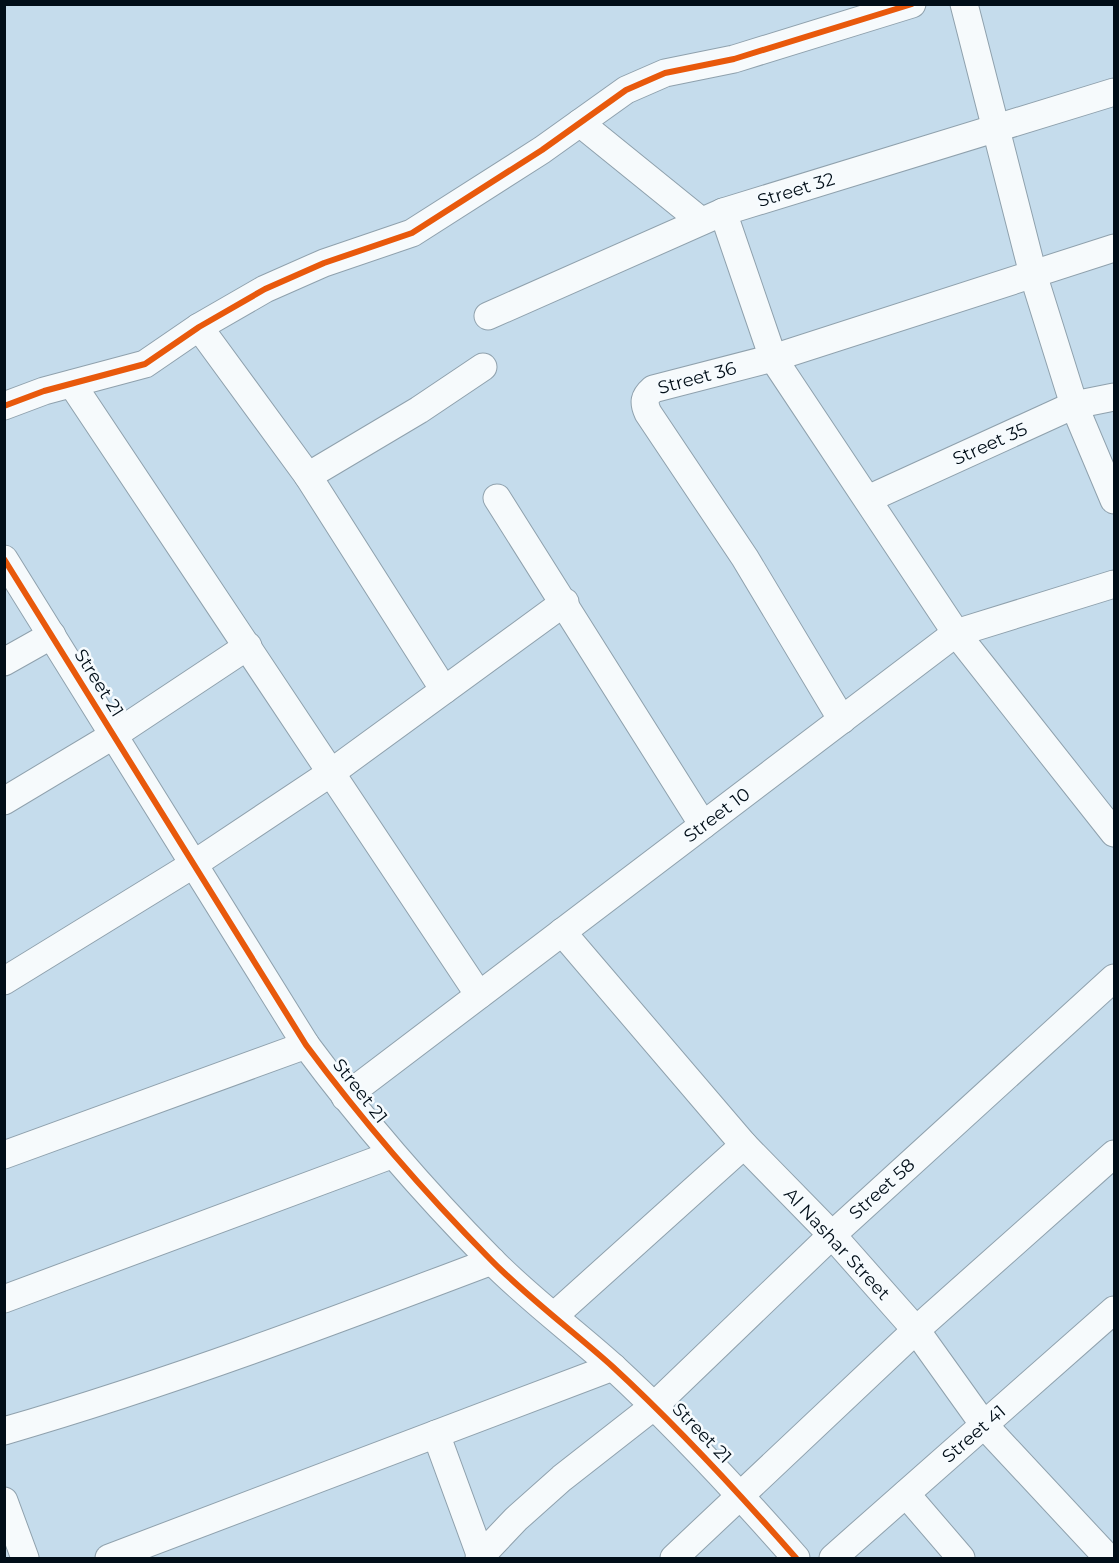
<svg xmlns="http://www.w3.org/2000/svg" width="1119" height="1563" viewBox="0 0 1119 1563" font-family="Montserrat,sans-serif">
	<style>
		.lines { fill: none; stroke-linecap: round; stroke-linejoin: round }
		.street-casing { stroke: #8fa1ad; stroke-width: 29 }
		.street { stroke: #f6fafc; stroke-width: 27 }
		.cycleway-casing { stroke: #f6fbfe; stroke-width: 10 }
		.cycleway { stroke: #e8590c; stroke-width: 6 }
		.labels { text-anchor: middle; stroke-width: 5; stroke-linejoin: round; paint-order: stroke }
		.street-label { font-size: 18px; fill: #010e18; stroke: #f6fbfe }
	</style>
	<rect width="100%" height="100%" fill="#c5dcec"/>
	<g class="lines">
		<defs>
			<g id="street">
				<polyline points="964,4 1033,274 1074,405 1114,500"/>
				<polyline points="580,123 701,221"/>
				<polyline points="723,212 773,358 956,633 1114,833"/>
				<polyline points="488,316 723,212 1114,92"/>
				<polyline points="199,327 308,476 444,690"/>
				<polyline points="72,384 479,995"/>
				<polyline points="4,406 44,391 145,364 199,327 265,289 324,263 412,233 542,150 626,90 665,73 734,59 912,4"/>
				<polyline points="308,476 419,410 483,367"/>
				<polyline points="497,498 703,825"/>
				<polyline points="868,499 1074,405 1114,397"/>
				<path d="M4,559L306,1045C364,1123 422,1190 490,1259C528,1298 573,1331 613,1367C678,1427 738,1492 796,1558"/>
				<polyline points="4,662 52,635"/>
				<path d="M842,720L745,558L648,413C643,402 644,397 653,389L773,358L1114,248"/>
				<polyline points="4,801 114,735 248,646"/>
				<polyline points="562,932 744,1145 832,1235 916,1330 984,1425 1108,1558"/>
				<polyline points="4,981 194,864 332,772 565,602"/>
				<polyline points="345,1097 956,633 1114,584"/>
				<polyline points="4,1155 306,1045"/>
				<polyline points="4,1299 391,1155"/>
				<polyline points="555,1315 744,1145"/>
				<path d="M4,1431C170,1383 331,1322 492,1261"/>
				<polyline points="436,1434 481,1557"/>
				<polyline points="906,1494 961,1558"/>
				<polyline points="4,1501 25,1558"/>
				<polyline points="109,1558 613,1367"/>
				<polyline points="479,1558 516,1519 562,1478 654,1406 832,1235 1114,978"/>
				<polyline points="674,1558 916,1330 1114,1154"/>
				<polyline points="833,1558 1114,1310"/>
			</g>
		</defs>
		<!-- street casing -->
		<use href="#street" class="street-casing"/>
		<!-- street -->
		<use href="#street" class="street"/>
		<defs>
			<g id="cycleway">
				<polyline points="4,406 44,391 145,364 199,327 265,289 324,263 412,233 542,150 626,90 665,73 734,59 912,4"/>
				<path d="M4,559L306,1045C364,1123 422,1190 490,1259C528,1298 573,1331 613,1367C678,1427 738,1492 796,1558"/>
			</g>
		</defs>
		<!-- cycleway casing -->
		<use href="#cycleway" class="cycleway-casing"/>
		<!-- cycleway -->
		<use href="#cycleway" class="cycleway"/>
	</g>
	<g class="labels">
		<!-- street labels -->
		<g class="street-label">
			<text transform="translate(796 190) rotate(-17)" y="6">Street 32</text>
			<text transform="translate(697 378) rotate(-15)" y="6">Street 36</text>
			<text transform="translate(990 444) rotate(-24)" y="6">Street 35</text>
			<text transform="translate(99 683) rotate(58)" y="6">Street 21</text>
			<text transform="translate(717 815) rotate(-37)" y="6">Street 10</text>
			<text transform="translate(360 1091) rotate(52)" y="6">Street 21</text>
			<text transform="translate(882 1189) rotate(-42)" y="6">Street 58</text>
			<text transform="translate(837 1244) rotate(47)" y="6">Al Nashar Street</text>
			<text transform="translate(702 1433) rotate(46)" y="6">Street 21</text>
			<text transform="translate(974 1434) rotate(-41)" y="6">Street 41</text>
		</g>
	</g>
	<!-- border -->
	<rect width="1119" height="1563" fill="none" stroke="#010e18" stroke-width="12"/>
</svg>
